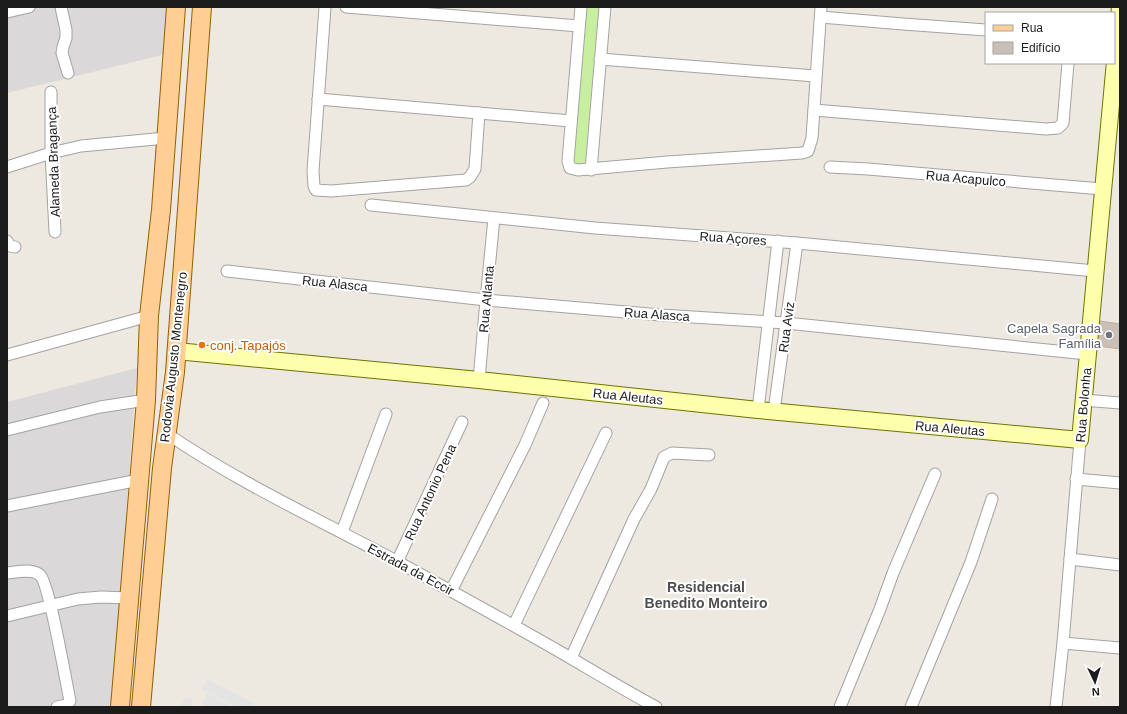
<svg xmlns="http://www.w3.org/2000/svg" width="1127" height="714" viewBox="0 0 1127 714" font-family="Arial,sans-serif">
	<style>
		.residential { fill: #dad8d8 }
		.grass { fill: #c8eea0 }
		.parking { fill: #e4e4e4 }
		.building { fill: #cabfb6; stroke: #c1aea1 }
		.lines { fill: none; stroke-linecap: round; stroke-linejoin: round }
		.street-casing { stroke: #a3a3a3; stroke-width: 13 }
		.secondary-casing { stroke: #6b7500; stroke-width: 18 }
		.primary-casing { stroke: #935f00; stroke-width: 20 }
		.street { stroke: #fff; stroke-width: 11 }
		.secondary { stroke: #fdffad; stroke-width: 16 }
		.primary { stroke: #ffce94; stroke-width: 18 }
		.worship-dot { fill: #6b7280; stroke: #fff; stroke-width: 1.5 }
		.food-dot { fill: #e8710a; stroke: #fff; stroke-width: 1.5 }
		.labels { text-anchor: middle; stroke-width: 4; stroke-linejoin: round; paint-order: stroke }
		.street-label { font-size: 13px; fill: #1c1c1c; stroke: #fff }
		.worship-label { font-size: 13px; fill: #5b616d; stroke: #fff; text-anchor: end }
		.food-label { font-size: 13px; fill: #c56008; stroke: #fff; text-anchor: start }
		.neighbourhood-label { font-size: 14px; font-weight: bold; fill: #4f4f4f; stroke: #fff }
	</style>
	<rect width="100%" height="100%" fill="#eee9e0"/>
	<!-- residential -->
	<g class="residential">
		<polygon points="7,7 171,7 166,54 7,93"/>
		<polygon points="137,368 112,707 7,707 7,402"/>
	</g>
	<!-- grass -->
	<polygon class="grass" points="586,7 599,7 585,161 582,164 578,165 573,160"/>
	<!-- parking -->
	<g class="parking">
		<polygon points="208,679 255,704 253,707 236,707 202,689"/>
		<polygon points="207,693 233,707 208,707 201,704"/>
		<polygon points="183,698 193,699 192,707 182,707"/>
	</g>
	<!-- building -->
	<polygon class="building" points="1100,321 1120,324 1120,349 1098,346"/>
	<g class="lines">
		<defs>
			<g id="street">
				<polyline points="61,7 66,30 66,38 63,47 62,53 68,73"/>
				<polyline points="325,7 313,171 314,186 316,190 331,191 466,180 470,177 475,169 479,113"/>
				<polyline points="346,7 579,26"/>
				<polyline points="581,7 568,161 570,168 578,170 667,162 802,153 808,151 812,138 821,7"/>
				<polyline points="7,12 29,7"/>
				<polyline points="821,17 903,24 986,30"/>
				<polyline points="600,59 815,76"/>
				<polyline points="51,92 51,153 55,232"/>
				<polyline points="318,99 571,121"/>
				<polyline points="814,110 1046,129 1058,128 1063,123 1068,63"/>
				<polyline points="7,167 51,153 81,146 166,138"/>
				<polyline points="830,167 868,169 1102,189"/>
				<polyline points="591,170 605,7"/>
				<polyline points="371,205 595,228 797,243 1095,271"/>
				<polyline points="7,241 10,246 15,247"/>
				<polyline points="227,271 486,300 661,315 786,323 1087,354"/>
				<polyline points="7,355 149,316"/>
				<polyline points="479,380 486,300 494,218"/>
				<polyline points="1083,400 1120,403"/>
				<polyline points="758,410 778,241"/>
				<polyline points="774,411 797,243"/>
				<polyline points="7,430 100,407 146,400"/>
				<path d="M166,433C239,483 320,520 398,562C453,592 508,622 562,653C593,671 624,690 656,707"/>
				<polyline points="1076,479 1120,483"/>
				<polyline points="7,506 139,480"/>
				<polyline points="342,532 386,414"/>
				<polyline points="1070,559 1120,565"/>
				<polyline points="397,562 462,422"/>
				<path d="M7,573C17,572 32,568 40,575C49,583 66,682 70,701L67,705L57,707"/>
				<polyline points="451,591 525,445 543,403"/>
				<polyline points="7,616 78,599 101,597 130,598"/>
				<polyline points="514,625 606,433"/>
				<polyline points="1063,643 1120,648"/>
				<polyline points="571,658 634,519 651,489 664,457 672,453 709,455"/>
				<polyline points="840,707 880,609 893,573 935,474"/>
				<polyline points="911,707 971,562 992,499"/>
				<polyline points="1056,707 1063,643 1080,440"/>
			</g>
			<polyline id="secondary" points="176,351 479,380 758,410 1080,440 1120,7"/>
			<g id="primary">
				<polyline points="120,707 146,400 149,316 161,210 176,7"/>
				<polyline points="141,707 162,468 175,372 202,7"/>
			</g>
		</defs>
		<!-- street casing -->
		<use href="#street" class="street-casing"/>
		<!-- secondary casing -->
		<use href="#secondary" class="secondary-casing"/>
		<!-- primary casing -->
		<use href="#primary" class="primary-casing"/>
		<!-- street -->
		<use href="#street" class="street"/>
		<!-- secondary -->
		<use href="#secondary" class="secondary"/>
		<!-- primary -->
		<use href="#primary" class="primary"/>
	</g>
	<!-- markers -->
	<circle class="worship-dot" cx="1109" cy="335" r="4"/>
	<circle class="food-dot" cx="202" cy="345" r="4"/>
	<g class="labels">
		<!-- street labels -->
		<g class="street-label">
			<text transform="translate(53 162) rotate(-92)" y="5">Alameda Bragança</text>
			<text transform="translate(966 178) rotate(5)" y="5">Rua Acapulco</text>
			<text transform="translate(733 238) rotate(4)" y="5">Rua Açores</text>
			<text transform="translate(335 283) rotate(6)" y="5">Rua Alasca</text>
			<text transform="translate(486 299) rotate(-85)" y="5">Rua Atlanta</text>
			<text transform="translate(657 314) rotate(4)" y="5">Rua Alasca</text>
			<text transform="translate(786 327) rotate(-82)" y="5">Rua Aviz</text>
			<text transform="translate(173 357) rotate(-84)" y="5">Rodovia Augusto Montenegro</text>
			<text transform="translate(628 396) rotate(6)" y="5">Rua Aleutas</text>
			<text transform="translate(1083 405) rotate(-85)" y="5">Rua Bolonha</text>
			<text transform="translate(950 428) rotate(5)" y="5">Rua Aleutas</text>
			<text transform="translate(430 492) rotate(-65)" y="5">Rua Antonio Pena</text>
			<text transform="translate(411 569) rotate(28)" y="5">Estrada da Eccir</text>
		</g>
		<!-- worship labels -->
		<g class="worship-label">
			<text x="1101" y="333">Capela Sagrada<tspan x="1101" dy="15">Família</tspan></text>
		</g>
		<!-- food labels -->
		<g class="food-label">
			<text x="210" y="350">conj. Tapajós</text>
		</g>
		<!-- neighbourhood labels -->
		<g class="neighbourhood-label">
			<text x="706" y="592">Residencial<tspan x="706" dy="16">Benedito Monteiro</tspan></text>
		</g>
	</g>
	<!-- border -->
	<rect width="1127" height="714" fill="none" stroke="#1c1c1c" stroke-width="16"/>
	<!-- legend -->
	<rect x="985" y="12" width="130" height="52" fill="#ffffff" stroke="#a4a4a4"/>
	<rect x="993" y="25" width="20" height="6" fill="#ffce94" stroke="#a4a4a4"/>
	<text x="1021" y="32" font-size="12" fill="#1c1c1c">Rua</text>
	<rect x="993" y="42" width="20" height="12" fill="#cabfb6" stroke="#a4a4a4"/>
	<text x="1021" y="52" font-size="12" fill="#1c1c1c">Edifício</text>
	<!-- north arrow -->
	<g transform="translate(1095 682) rotate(176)" stroke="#ffffff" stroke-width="3" paint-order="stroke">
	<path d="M0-3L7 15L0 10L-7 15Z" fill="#1c1c1c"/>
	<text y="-6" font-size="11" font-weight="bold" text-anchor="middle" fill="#1c1c1c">N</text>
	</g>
</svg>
